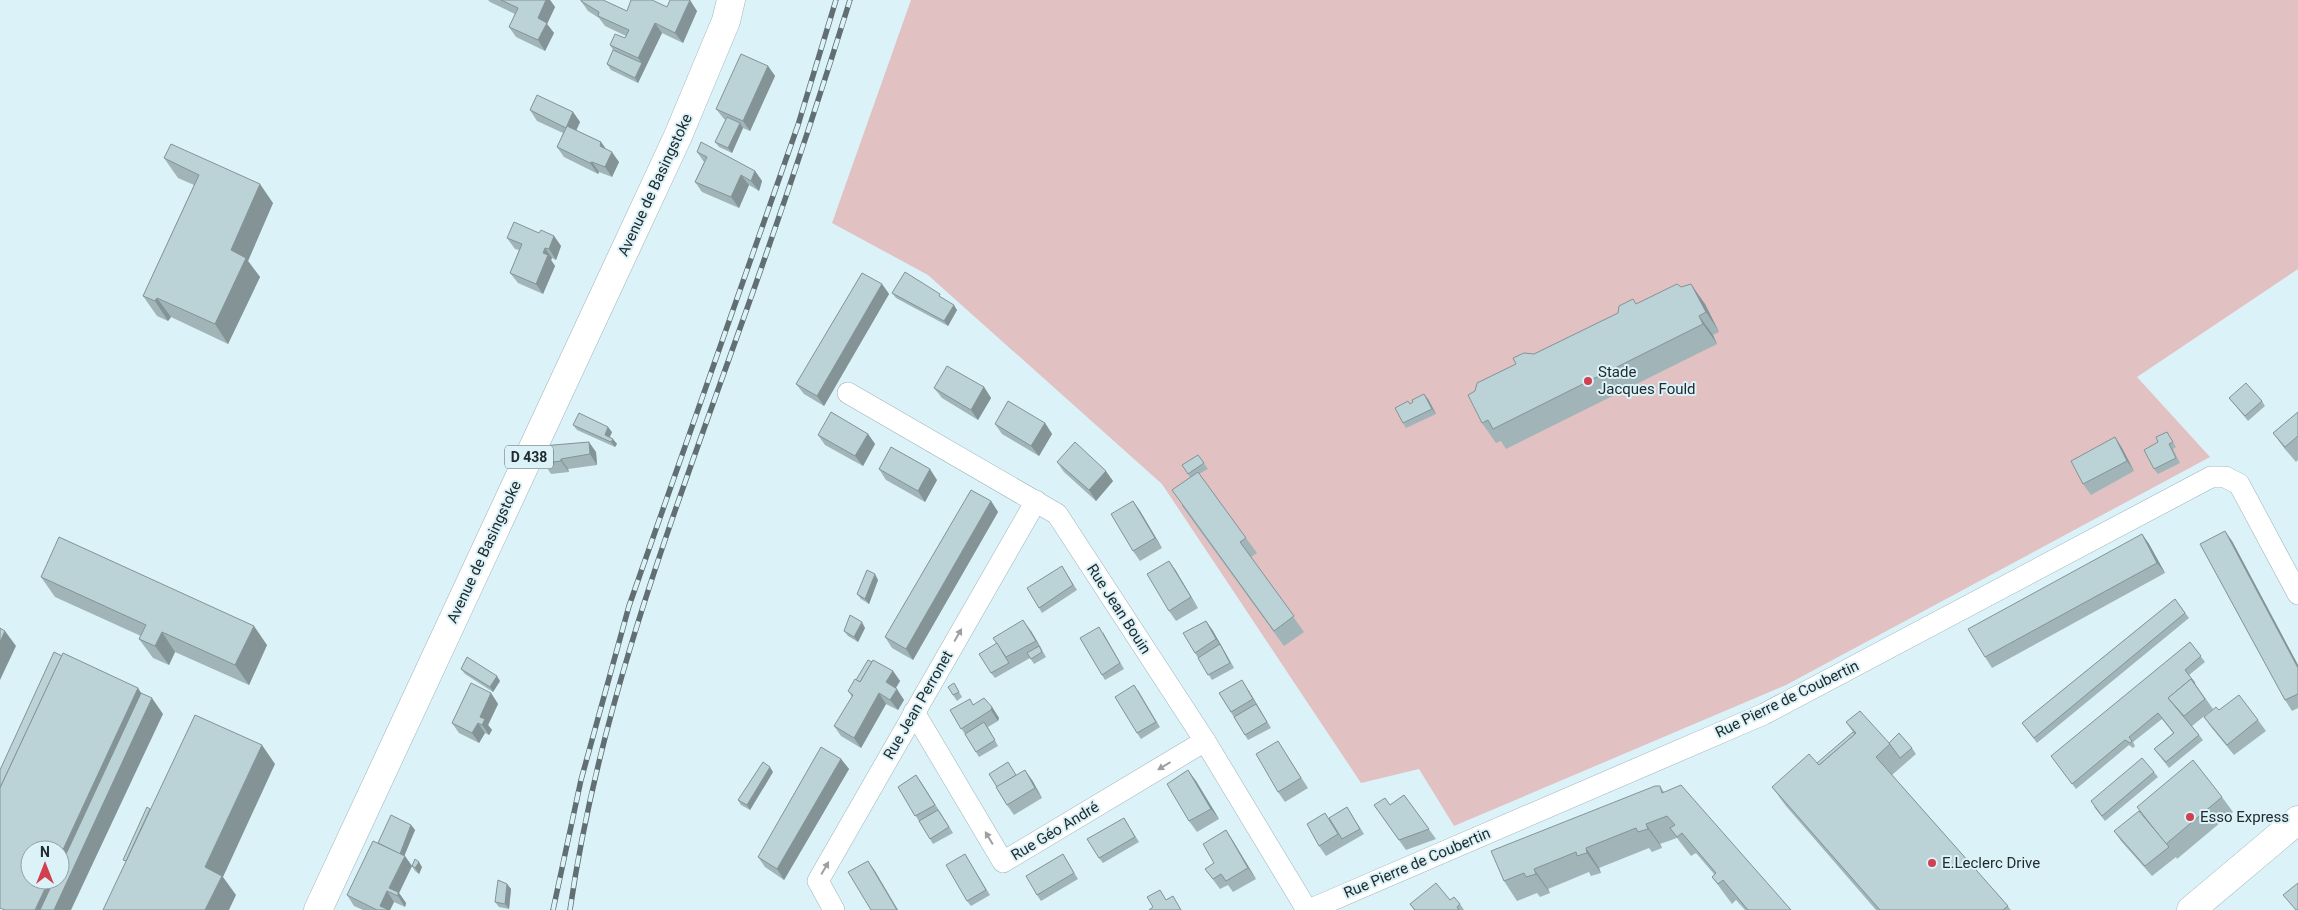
<svg xmlns="http://www.w3.org/2000/svg" width="2298" height="910" viewBox="0 0 2298 910" font-family="Roboto,sans-serif">
	<style>
		.green { fill: #e1c1c1 }
		.lines { fill: none; stroke-linecap: round; stroke-linejoin: round }
		.minor-casing { stroke: #9db3b9; stroke-width: 22 }
		.secondary-casing { stroke: #9db3b9; stroke-width: 29 }
		.primary-casing { stroke: #9db3b9; stroke-width: 29 }
		.minor { stroke: #fff; stroke-width: 21 }
		.secondary { stroke: #fff; stroke-width: 28 }
		.primary { stroke: #fff; stroke-width: 28 }
		.rail-casing { stroke: #616f72; stroke-width: 5.5 }
		.rail { stroke: #dbf2f8; stroke-width: 4; stroke-dasharray: 11; stroke-linecap: butt }
		.wall { fill: #a1b5b9 }
		.shaded-wall { fill: #839396 }
		.building { fill: #bbd2d7; stroke: #839396 }
		.oneway { fill: #9ca0a0 }
		.poi-dot { fill: #d0404f; stroke: #dbf2f8; stroke-width: 2 }
		.labels { text-anchor: middle; stroke-width: 4; stroke-linejoin: round; paint-order: stroke }
		.shield { fill: #dbf2f8; stroke: #5a676a; stroke-width: 1 }
		.shield-label { font-size: 14px; font-weight: bold; fill: #222b2d }
		.street-label { font-size: 15px; fill: #222b2d; stroke: #dbf2f8 }
		.poi-label { font-size: 15px; fill: #222b2d; stroke: #dbf2f8; text-anchor: start }
	</style>
	<rect width="100%" height="100%" fill="#dbf2f8"/>
	<!-- green -->
	<polygon class="green" points="911,0 2298,0 2298,269 2137,377 2210,457 1786,685 1454,826 1419,769 1361,783 1162,484 928,275 832,223"/>
	<g class="lines">
		<defs>
			<g id="minor">
				<polyline points="848,393 1057,514 1205,741 1307,910"/>
				<polyline points="914,712 1003,862 1205,741"/>
				<polyline points="834,910 818,881 1036,501"/>
				<polyline points="1309,910 1764,714 2211,477 2225,477 2239,484 2298,594"/>
			</g>
			<polyline id="secondary" points="2191,910 2298,820"/>
			<polyline id="primary" points="318,910 678,136 726,21 731,0"/>
		</defs>
		<!-- minor casing -->
		<use href="#minor" class="minor-casing"/>
		<!-- secondary casing -->
		<use href="#secondary" class="secondary-casing"/>
		<!-- primary casing -->
		<use href="#primary" class="primary-casing"/>
		<!-- minor -->
		<use href="#minor" class="minor"/>
		<!-- secondary -->
		<use href="#secondary" class="secondary"/>
		<!-- primary -->
		<use href="#primary" class="primary"/>
		<defs>
			<g id="rail">
				<polyline points="553,910 581,780 629,606 798,125 836,0"/>
				<path d="M570,910C598,714 668,530 734,345C775,231 814,116 850,0"/>
			</g>
		</defs>
		<!-- rail casing -->
		<use href="#rail" class="rail-casing"/>
		<!-- rail -->
		<use href="#rail" class="rail"/>
	</g>
	<!-- wall -->
	<g class="wall">
		<polygon points="488,0 550,0 555,7 547,24 554,33 545,51 516,37 509,27 515,14 490,2"/>
		<polygon points="581,1 627,11 667,7 697,11 683,43 662,33 638,83 611,70 607,64 613,50 610,45 625,38 626,36 605,26 599,18 588,11"/>
		<polygon points="768,66 775,76 750,131 743,128 732,153 719,147 715,142 726,120 724,119 716,109"/>
		<polygon points="530,110 573,112 580,122 576,130 601,142 606,149 619,162 612,177 599,172 598,174 564,157 557,147 563,133 537,121"/>
		<polygon points="697,152 755,171 762,181 759,191 749,185 739,208 702,192 695,182 704,162"/>
		<polygon points="164,158 273,203 248,261 260,277 228,344 171,317 168,321 157,316 143,296 194,185 178,178"/>
		<polygon points="539,233 554,236 561,246 556,260 552,258 551,260 555,266 543,294 518,283 510,273 519,250 515,249 507,238"/>
		<polygon points="882,284 889,294 824,406 804,394 796,384"/>
		<polygon points="892,293 944,299 957,310 948,326 896,298"/>
		<polygon points="1637,304 1705,304 1719,332 1713,335 1717,344 1506,449 1501,441 1496,443 1482,423 1475,391 1534,354"/>
		<polygon points="984,387 991,398 978,420 942,398 934,388"/>
		<polygon points="2229,398 2262,401 2265,406 2248,421"/>
		<polygon points="1428,399 1436,414 1406,428 1403,423 1410,404"/>
		<polygon points="2298,412 2298,460 2296,462 2284,448 2273,433"/>
		<polygon points="1045,423 1052,434 1039,456 1002,434 995,424"/>
		<polygon points="573,425 612,432 610,437 617,444 615,447 577,430"/>
		<polygon points="2167,432 2176,447 2173,449 2180,463 2158,474 2154,469 2158,442"/>
		<polygon points="868,434 875,444 863,466 825,445 818,435"/>
		<polygon points="2115,437 2122,448 2134,471 2091,495 2083,484"/>
		<polygon points="542,446 596,452 597,465 568,469 569,472 551,474 544,463"/>
		<polygon points="1198,455 1208,469 1199,474 1257,553 1251,557 1304,632 1284,646 1182,506 1190,477 1182,465"/>
		<polygon points="1057,462 1113,481 1096,501 1064,472"/>
		<polygon points="879,469 937,480 925,502 886,480"/>
		<polygon points="991,501 998,512 913,660 892,648 885,637"/>
		<polygon points="1133,501 1140,511 1162,548 1140,561 1133,551"/>
		<polygon points="2142,534 2149,544 2165,573 1992,668 1985,657"/>
		<polygon points="2232,541 2298,665 2298,708 2292,711 2285,700"/>
		<polygon points="1169,561 1176,571 1198,608 1176,621 1169,611"/>
		<polygon points="1062,566 1077,590 1042,613 1039,608"/>
		<polygon points="41,577 267,645 249,685 175,652 169,665 153,658 139,639 141,636 55,597"/>
		<polygon points="878,580 869,604 861,599 857,594"/>
		<polygon points="2175,599 2189,618 2037,743 2022,723"/>
		<polygon points="1206,621 1213,631 1234,668 1212,680 1195,653"/>
		<polygon points="865,628 858,642 848,636 844,631"/>
		<polygon points="1031,631 1046,657 1034,664 1030,658 995,678 991,673"/>
		<polygon points="1103,632 1124,669 1105,680 1102,675"/>
		<polygon points="2190,642 2205,662 2189,675 2213,709 2192,726 2203,740 2169,768 2154,749 2173,733 2162,719 2133,742 2135,746 2133,748 2129,745 2076,789 2055,761"/>
		<polygon points="872,662 893,671 900,681 895,688 904,700 898,710 886,704 861,748 841,736 834,726 852,697 848,691"/>
		<polygon points="461,669 500,681 493,692 465,674"/>
		<polygon points="954,683 962,697 957,701 953,695"/>
		<polygon points="1138,690 1160,727 1141,739 1137,733"/>
		<polygon points="1249,691 1271,728 1248,740 1219,693"/>
		<polygon points="491,693 498,704 488,725 492,730 489,735 485,733 479,743 459,733 452,723"/>
		<polygon points="974,704 992,707 999,718 998,721 988,727 998,746 979,757 950,710"/>
		<polygon points="2219,710 2258,720 2266,731 2234,755 2211,727 2204,717"/>
		<polygon points="1846,722 1889,743 1912,748 1916,754 1892,775 2011,910 1876,910 1786,806 1772,787 1817,763 1853,732"/>
		<polygon points="1285,752 1308,788 1285,802 1278,792"/>
		<polygon points="841,759 849,769 784,880 765,867 758,857"/>
		<polygon points="773,772 750,810 741,805 738,800"/>
		<polygon points="2154,772 2158,777 2105,821 2094,807"/>
		<polygon points="916,775 953,833 933,844 898,787"/>
		<polygon points="1016,775 1032,780 1042,798 1014,815 1007,805"/>
		<polygon points="1196,781 1219,819 1197,832 1189,821"/>
		<polygon points="1660,786 1664,792 1791,910 1745,910 1736,900 1732,904 1712,877 1714,874 1696,853 1691,856 1677,838 1660,844 1662,848 1652,852 1649,848 1599,868 1601,873 1591,876 1589,872 1548,889 1550,893 1540,897 1537,893 1517,901 1504,881"/>
		<polygon points="1404,795 1436,839 1406,850 1374,805 1390,805"/>
		<polygon points="2222,797 2233,812 2177,859 2176,857 2152,876 2121,841 2114,831"/>
		<polygon points="1347,807 1364,834 1326,856 1319,846 1329,818"/>
		<polygon points="1124,818 1139,842 1103,863 1099,858"/>
		<polygon points="411,825 415,830 404,856 412,866 399,893 406,903 405,907 394,902 390,910 363,910 354,906 347,895 378,843"/>
		<polygon points="1226,830 1233,841 1256,879 1233,892 1228,885 1220,889 1205,869 1214,863"/>
		<polygon points="1063,854 1078,879 1041,901 1037,895"/>
		<polygon points="968,859 990,895 971,906 967,901"/>
		<polygon points="412,866 422,867 419,874 415,871"/>
		<polygon points="507,884 511,889 509,909 499,907 495,902"/>
		<polygon points="1450,900 1460,904 1464,910 1414,910 1410,904"/>
	</g>
	<!-- shaded-wall -->
	<g class="shaded-wall">
		<polygon points="546,0 550,0 555,7 547,24 554,33 545,51 538,40 538,18"/>
		<polygon points="690,0 697,11 683,43 675,33"/>
		<polygon points="655,23 662,33 638,83 635,78 642,63 638,58"/>
		<polygon points="768,66 775,76 750,131 743,121"/>
		<polygon points="573,112 580,122 573,138 566,128"/>
		<polygon points="740,123 743,128 732,153 728,148"/>
		<polygon points="601,142 608,152 600,146"/>
		<polygon points="612,152 619,162 612,177 605,167"/>
		<polygon points="592,162 599,172 598,174 590,163"/>
		<polygon points="755,171 762,181 759,191 751,181"/>
		<polygon points="741,175 749,185 739,208 731,197"/>
		<polygon points="260,184 273,203 248,261 260,277 228,344 215,324 231,250"/>
		<polygon points="554,236 561,246 556,260 549,249"/>
		<polygon points="545,248 552,258 551,260 555,266 543,294 536,284"/>
		<polygon points="882,284 889,294 824,406 817,396"/>
		<polygon points="1691,284 1705,304 1719,332 1706,312"/>
		<polygon points="157,298 171,317 168,321 155,301"/>
		<polygon points="954,305 957,310 948,326 944,321"/>
		<polygon points="1699,316 1713,335 1717,344 1703,324"/>
		<polygon points="984,387 991,398 978,420 971,410"/>
		<polygon points="1424,394 1428,399 1436,414 1432,409"/>
		<polygon points="1045,423 1052,434 1039,456 1031,446"/>
		<polygon points="608,427 612,432 608,440 605,435"/>
		<polygon points="868,434 875,444 863,466 855,456"/>
		<polygon points="2115,437 2122,448 2134,471 2127,461"/>
		<polygon points="613,439 617,444 615,447 611,442"/>
		<polygon points="589,442 596,452 597,465 590,454"/>
		<polygon points="561,459 568,469 569,472 561,461"/>
		<polygon points="930,469 937,480 925,502 918,491"/>
		<polygon points="1106,471 1113,481 1096,501 1089,490"/>
		<polygon points="991,501 998,512 913,660 906,649"/>
		<polygon points="1133,501 1140,511 1162,548 1155,538"/>
		<polygon points="2225,531 2232,541 2298,665 2298,668"/>
		<polygon points="2142,534 2149,544 2165,573 2157,563"/>
		<polygon points="1169,561 1176,571 1198,608 1191,597"/>
		<polygon points="875,574 878,580 869,604 865,599"/>
		<polygon points="1023,620 1031,631 1043,651 1036,641"/>
		<polygon points="1206,621 1213,631 1234,668 1216,639"/>
		<polygon points="862,622 865,628 858,642 854,637"/>
		<polygon points="254,626 267,645 249,685 235,665"/>
		<polygon points="5,631 16,646 0,680 0,633"/>
		<polygon points="162,632 175,652 169,665 155,646"/>
		<polygon points="893,671 900,681 893,693 886,682"/>
		<polygon points="497,676 500,681 493,692 490,687"/>
		<polygon points="1242,680 1249,691 1271,728 1253,699"/>
		<polygon points="138,688 149,705 152,698 163,714 71,910 35,910 49,880 60,880 60,856"/>
		<polygon points="897,689 904,700 898,710 890,700"/>
		<polygon points="491,693 498,704 488,725 492,730 489,735 482,725 480,717"/>
		<polygon points="879,693 886,704 861,748 854,738"/>
		<polygon points="992,707 999,718 998,721 991,710"/>
		<polygon points="478,723 485,733 479,743 472,733"/>
		<polygon points="262,745 275,764 223,877 236,895 229,910 205,910 205,867"/>
		<polygon points="841,759 849,769 784,880 777,869"/>
		<polygon points="770,767 773,772 750,810 747,805"/>
		<polygon points="1025,770 1032,780 1042,798 1035,788"/>
		<polygon points="1188,770 1196,781 1219,819 1211,809"/>
		<polygon points="916,775 923,785 953,833 949,827"/>
		<polygon points="1646,824 1660,844 1662,848 1648,829"/>
		<polygon points="411,825 415,830 403,859 405,856 412,866 399,893 406,903 405,907 398,896 389,888 398,856"/>
		<polygon points="1226,830 1233,841 1256,879 1248,868"/>
		<polygon points="1586,848 1599,868 1601,873 1587,853"/>
		<polygon points="868,861 875,871 898,910 897,910"/>
		<polygon points="419,862 422,867 419,874 415,868"/>
		<polygon points="1534,869 1548,889 1550,893 1536,874"/>
		<polygon points="507,884 511,889 509,909 505,904"/>
		<polygon points="387,891 394,902 390,910 383,910 380,906"/>
	</g>
	<!-- building -->
	<g class="building">
		<polygon points="501,0 546,0 538,18 547,23 538,40 509,27 518,8"/>
		<polygon points="581,0 603,0 627,11 631,0 652,0 667,7 670,0 690,0 675,33 655,23 638,58 610,45 615,34 625,38 629,30 598,16 599,12 581,1"/>
		<polygon points="613,50 642,63 635,78 607,64"/>
		<polygon points="741,54 768,66 743,121 716,109"/>
		<polygon points="537,95 573,112 566,128 530,110"/>
		<polygon points="727,117 740,123 728,148 715,142"/>
		<polygon points="567,126 601,142 600,146 612,152 605,167 592,162 590,163 557,147"/>
		<polygon points="701,142 755,171 751,181 741,175 731,197 695,182 707,157 697,152"/>
		<polygon points="171,144 260,184 231,250 246,258 215,324 157,298 155,301 143,296 199,175 164,158"/>
		<polygon points="514,222 539,233 541,230 554,236 549,249 545,248 543,253 548,255 536,284 510,273 522,244 507,238"/>
		<polygon points="905,272 940,294 939,296 954,305 944,321 892,293"/>
		<polygon points="862,273 882,284 817,396 796,384"/>
		<polygon points="1677,284 1681,287 1691,284 1706,312 1699,316 1703,324 1493,429 1488,420 1482,423 1468,395 1475,391 1477,383 1516,364 1513,358 1524,353 1534,354 1618,313 1619,306 1633,299 1636,304"/>
		<polygon points="947,366 984,387 971,410 934,388"/>
		<polygon points="2246,383 2262,401 2245,416 2229,398"/>
		<polygon points="1424,394 1432,409 1403,423 1395,408 1408,401 1410,404 1413,402 1412,400"/>
		<polygon points="1008,401 1045,423 1031,446 995,424"/>
		<polygon points="831,412 868,434 855,456 818,435"/>
		<polygon points="2298,412 2298,436 2285,447 2273,433"/>
		<polygon points="579,413 608,427 605,435 613,439 611,442 573,425"/>
		<polygon points="2167,432 2173,442 2169,444 2176,458 2154,469 2144,450 2158,442 2156,437"/>
		<polygon points="2115,437 2127,461 2083,484 2071,461"/>
		<polygon points="589,442 590,454 561,459 561,461 544,463 542,446"/>
		<polygon points="1075,442 1106,471 1089,490 1057,462"/>
		<polygon points="891,447 930,469 918,491 879,469"/>
		<polygon points="1198,455 1204,463 1188,474 1182,465"/>
		<polygon points="1198,472 1246,538 1240,542 1294,616 1274,631 1172,490"/>
		<polygon points="971,490 991,501 906,649 885,637"/>
		<polygon points="1133,501 1155,538 1133,551 1111,514"/>
		<polygon points="2225,531 2298,668 2298,694 2285,700 2200,544"/>
		<polygon points="2142,534 2157,563 1985,657 1968,629"/>
		<polygon points="59,537 254,626 235,665 162,632 155,646 139,639 146,625 41,577"/>
		<polygon points="1169,561 1191,597 1169,611 1147,574"/>
		<polygon points="1062,566 1073,585 1039,608 1027,588"/>
		<polygon points="867,570 875,574 865,599 857,594"/>
		<polygon points="2175,599 2185,613 2034,738 2022,723"/>
		<polygon points="850,615 862,622 854,637 844,631"/>
		<polygon points="1023,620 1036,641 1006,657 993,638"/>
		<polygon points="1206,621 1216,639 1195,653 1183,633"/>
		<polygon points="1099,627 1120,663 1102,675 1080,638"/>
		<polygon points="0,628 5,631 0,642"/>
		<polygon points="2190,642 2201,656 2185,670 2195,683 2194,684 2191,679 2168,698 2199,735 2166,762 2154,749 2174,733 2158,713 2129,737 2132,741 2130,743 2125,740 2072,784 2051,756"/>
		<polygon points="997,643 1009,663 991,673 979,654"/>
		<polygon points="1220,644 1230,663 1208,675 1198,658"/>
		<polygon points="1039,646 1042,652 1031,659 1027,653"/>
		<polygon points="54,652 62,656 0,788 0,770"/>
		<polygon points="63,653 138,688 60,856 60,850 30,850 30,880 49,880 35,910 5,910 0,908 0,788"/>
		<polygon points="467,657 497,676 490,687 461,669"/>
		<polygon points="868,660 872,662 860,682 856,680"/>
		<polygon points="873,660 893,671 886,682 897,689 890,700 879,693 854,738 834,726 853,695 848,691 855,679 860,682"/>
		<polygon points="2191,679 2205,699 2184,716 2168,698"/>
		<polygon points="1242,680 1253,699 1231,712 1219,693"/>
		<polygon points="471,683 491,693 480,717 485,719 482,725 478,723 472,733 452,723"/>
		<polygon points="954,683 959,692 953,695 948,687"/>
		<polygon points="1134,685 1156,722 1137,733 1115,697"/>
		<polygon points="141,693 152,698 54,910 40,910 54,880 60,880 60,867"/>
		<polygon points="2239,695 2258,720 2227,745 2204,717 2216,707 2219,710"/>
		<polygon points="984,698 992,707 991,710 961,729 950,710 970,699 973,705"/>
		<polygon points="1256,704 1267,722 1245,735 1234,717"/>
		<polygon points="1860,711 1890,744 1876,757 2008,906 2003,910 1880,910 1772,787 1809,754 1819,765 1856,733 1846,722"/>
		<polygon points="195,715 262,745 205,867 222,876 205,910 103,910"/>
		<polygon points="984,722 995,740 976,752 965,734"/>
		<polygon points="1853,732 1855,734 1819,765 1817,763"/>
		<polygon points="1899,733 1912,748 1900,758 1889,743"/>
		<polygon points="1278,741 1301,778 1278,792 1256,754"/>
		<polygon points="821,747 841,759 777,869 758,857"/>
		<polygon points="2142,758 2154,772 2102,816 2091,801"/>
		<polygon points="2193,760 2222,797 2166,844 2137,807"/>
		<polygon points="763,762 770,767 747,805 738,800"/>
		<polygon points="1008,762 1016,775 997,787 989,774"/>
		<polygon points="1025,770 1035,788 1007,805 996,787"/>
		<polygon points="1188,770 1211,809 1189,821 1167,784"/>
		<polygon points="916,775 935,805 915,816 898,787"/>
		<polygon points="1681,785 1791,910 1748,910 1723,880 1718,884 1712,877 1716,873 1682,833 1677,837 1670,828 1675,825 1667,816 1646,824 1648,829 1638,832 1636,828 1586,848 1587,853 1577,856 1576,852 1534,869 1536,874 1526,877 1524,873 1504,881 1491,851 1655,786 1660,786 1662,793"/>
		<polygon points="1404,795 1429,829 1399,840 1374,805 1385,798 1390,805"/>
		<polygon points="147,807 150,809 126,861 123,860"/>
		<polygon points="1347,807 1360,829 1342,839 1329,818"/>
		<polygon points="938,810 949,827 930,839 919,821"/>
		<polygon points="2139,811 2169,847 2145,866 2114,831"/>
		<polygon points="1325,813 1338,834 1319,846 1307,824"/>
		<polygon points="391,815 411,825 400,854 378,843"/>
		<polygon points="1124,818 1135,837 1099,858 1087,839"/>
		<polygon points="1226,830 1248,868 1226,881 1221,874 1213,879 1205,869 1214,863 1203,844"/>
		<polygon points="373,841 405,856 389,888 398,892 398,896 387,891 380,906 387,909 387,910 377,910 347,895"/>
		<polygon points="965,854 986,890 967,901 946,865"/>
		<polygon points="1063,854 1074,873 1037,895 1026,876"/>
		<polygon points="415,859 419,862 415,868 412,866"/>
		<polygon points="868,861 897,910 871,910 848,872"/>
		<polygon points="498,880 507,884 505,904 495,902"/>
		<polygon points="1436,883 1450,900 1454,897 1460,904 1457,907 1459,910 1415,910 1410,904"/>
		<polygon points="2298,883 2298,910 2296,910 2283,895"/>
		<polygon points="1160,890 1166,900 1173,896 1181,910 1149,910 1153,907 1147,897"/>
	</g>
	<!-- one-way arrows -->
	<defs><path id="oneway-solid" d="M-6-.8H1V-3.2L6.5 0L1 3.2V.8H-6Z" transform="scale(1.25)"/></defs>
	<g class="oneway">
		<use href="#oneway-solid" transform="translate(958 635) rotate(-60)"/>
		<use href="#oneway-solid" transform="translate(1164 766) rotate(149)"/>
		<use href="#oneway-solid" transform="translate(989 838) rotate(-121)"/>
		<use href="#oneway-solid" transform="translate(825 868) rotate(-60)"/>
	</g>
	<!-- markers -->
	<g class="poi-dot">
		<circle cx="1588" cy="381" r="5"/>
		<circle cx="2190" cy="817" r="5"/>
		<circle cx="1932" cy="863" r="5"/>
	</g>
	<g class="labels">
		<!-- shield labels -->
		<rect class="shield" x="505" y="445.5" width="48" height="23" rx="4"/>
		<g class="shield-label">
			<text x="529" y="462">D 438</text>
		</g>
		<!-- street labels -->
		<g class="street-label">
			<text transform="translate(655 185) rotate(-65)" y="5">Avenue de Basingstoke</text>
			<text transform="translate(484 552) rotate(-65)" y="5">Avenue de Basingstoke</text>
			<text transform="translate(1119 609) rotate(57)" y="5">Rue Jean Bouin</text>
			<text transform="translate(1787 699) rotate(-26)" y="5">Rue Pierre de Coubertin</text>
			<text transform="translate(918 705) rotate(-60)" y="5">Rue Jean Perronet</text>
			<text transform="translate(1055 831) rotate(-31)" y="5">Rue Géo André</text>
			<text transform="translate(1417 863) rotate(-23)" y="5">Rue Pierre de Coubertin</text>
		</g>
		<!-- poi labels -->
		<g class="poi-label">
			<text x="1598" y="377">Stade<tspan x="1598" dy="17">Jacques Fould</tspan></text>
			<text x="2200" y="822">Esso Express</text>
			<text x="1942" y="868">E.Leclerc Drive</text>
		</g>
	</g>
	<!-- north arrow -->
	<g transform="translate(45 865)"><circle r="24" fill="#dbf2f8" stroke="#91a2a7"/>
	<path d="M0-4L9 19L0 12L-9 19Z" fill="#d0404f"/>
	<text y="-8" font-size="14" font-weight="bold" text-anchor="middle" fill="#222b2d">N</text>
	</g>
</svg>
